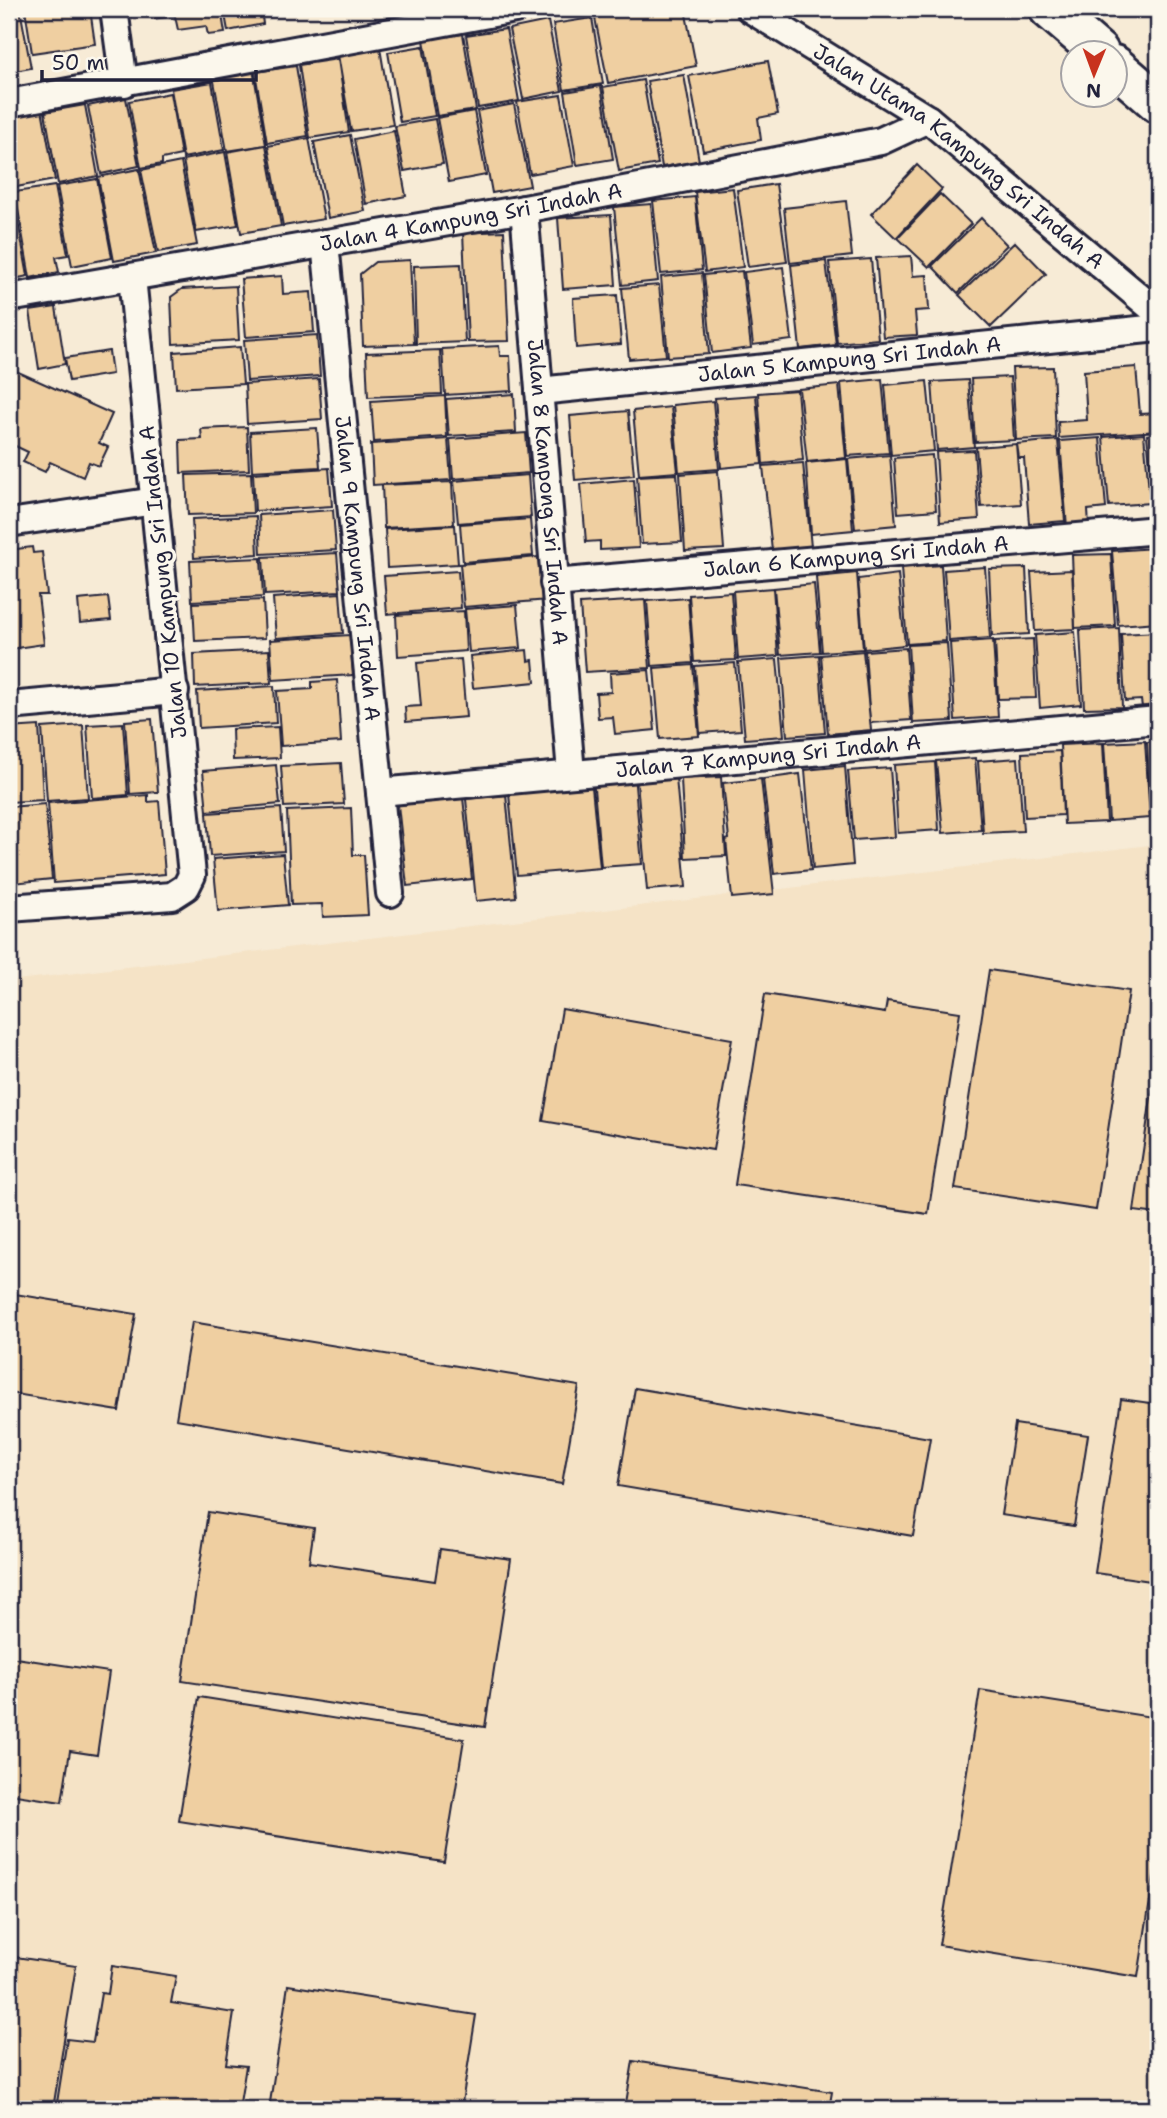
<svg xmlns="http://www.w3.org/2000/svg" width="1167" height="2118" viewBox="0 0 1167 2118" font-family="'Shantell Sans',sans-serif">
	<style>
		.built { fill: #f5e3c6 }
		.building { fill: #efcfa1; stroke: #22223b; stroke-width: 2 }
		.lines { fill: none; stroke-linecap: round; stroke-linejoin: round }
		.street-casing { stroke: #22223b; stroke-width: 32 }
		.highway-casing { stroke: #22223b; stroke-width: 44 }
		.street { stroke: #fbf7ec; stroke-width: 26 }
		.highway { stroke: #fbf7ec; stroke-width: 38 }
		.labels { text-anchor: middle; stroke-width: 7; stroke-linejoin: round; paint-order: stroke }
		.street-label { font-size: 21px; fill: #22223b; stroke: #fbf7ec }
	</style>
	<rect width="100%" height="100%" fill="#f7ebd6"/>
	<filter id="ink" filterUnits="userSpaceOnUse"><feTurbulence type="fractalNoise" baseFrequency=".0143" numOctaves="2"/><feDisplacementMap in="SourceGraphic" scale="14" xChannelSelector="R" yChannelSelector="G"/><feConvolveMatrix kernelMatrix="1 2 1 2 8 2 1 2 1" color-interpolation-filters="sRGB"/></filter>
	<g filter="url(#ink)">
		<!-- built -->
		<polygon class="built" points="1158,844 1158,2109 9,2109 9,981"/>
		<!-- building -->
		<g class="building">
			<polygon points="9,9 20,9 31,68 9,72"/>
			<polygon points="25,9 90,9 95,44 32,53"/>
			<polygon points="150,9 221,9 225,33 208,35 206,26 178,30 175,16 152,19"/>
			<polygon points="224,9 261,9 263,24 228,31"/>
			<polygon points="643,9 655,9 655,13 685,9 696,66 608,83 595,18"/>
			<polygon points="592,18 603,84 564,90 553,24"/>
			<polygon points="548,21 562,91 523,99 509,29"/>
			<polygon points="506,29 519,101 478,108 466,35"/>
			<polygon points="463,34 476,110 437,116 424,40"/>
			<polygon points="423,46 435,116 400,122 388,52"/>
			<polygon points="380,48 393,125 351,131 338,55"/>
			<polygon points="338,59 349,132 310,138 299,65"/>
			<polygon points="768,61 778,114 758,118 761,140 703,151 689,76"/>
			<polygon points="296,66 308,136 267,143 255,72"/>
			<polygon points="253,69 266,145 227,151 213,76"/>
			<polygon points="684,75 699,161 662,167 647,81"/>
			<polygon points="643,80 658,164 619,171 603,87"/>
			<polygon points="212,82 224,150 183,158 171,89"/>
			<polygon points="601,86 613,159 577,165 565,92"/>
			<polygon points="170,93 181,155 162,159 162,164 141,168 129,101"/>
			<polygon points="561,95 574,166 530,174 517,102"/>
			<polygon points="126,98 139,166 101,174 88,106"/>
			<polygon points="514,104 530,186 492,193 477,111"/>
			<polygon points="85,105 98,176 58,184 45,112"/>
			<polygon points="42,109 55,180 16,187 9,150 9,115"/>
			<polygon points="474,111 486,175 449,182 437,118"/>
			<polygon points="435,119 443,164 404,171 395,126"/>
			<polygon points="394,131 406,196 366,204 354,139"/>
			<polygon points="350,135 365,211 328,218 314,142"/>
			<polygon points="309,138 324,219 283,226 268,146"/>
			<polygon points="266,145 281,226 241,233 227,152"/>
			<polygon points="225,152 238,225 196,232 183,160"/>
			<polygon points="9,162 14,191 9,192"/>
			<polygon points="181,162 197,245 158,252 141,170"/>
			<polygon points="917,165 942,189 896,238 871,214"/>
			<polygon points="139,169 156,253 114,261 98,177"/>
			<polygon points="97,179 112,258 72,266 57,186"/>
			<polygon points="776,184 787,262 748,267 737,190"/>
			<polygon points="55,186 68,255 56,257 59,272 30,278 15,192"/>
			<polygon points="733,188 743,267 705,272 695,192"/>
			<polygon points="940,194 971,224 929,267 898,238"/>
			<polygon points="13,195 28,276 9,280 9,196"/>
			<polygon points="695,197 702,270 661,274 653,201"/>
			<polygon points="846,201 852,256 790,263 784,208"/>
			<polygon points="651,204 658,281 622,285 614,207"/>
			<polygon points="611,215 616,285 563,289 558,218"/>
			<polygon points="981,218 1007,245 958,293 932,266"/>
			<polygon points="504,231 509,341 468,342 463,233"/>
			<polygon points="1015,242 1046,274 991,327 959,295"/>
			<polygon points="911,256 913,276 927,275 929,310 915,311 917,335 883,337 876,258"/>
			<polygon points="871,259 878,339 837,343 829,262"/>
			<polygon points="410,260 414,344 363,346 360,274 375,262"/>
			<polygon points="826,261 836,345 800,349 791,265"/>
			<polygon points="461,264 465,342 416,344 414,266"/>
			<polygon points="783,267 792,340 753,345 744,272"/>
			<polygon points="742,271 751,348 712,353 704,275"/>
			<polygon points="702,273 709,354 668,357 661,277"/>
			<polygon points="282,276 283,294 311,292 314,332 246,337 241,279"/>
			<polygon points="659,285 666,356 629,359 622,288"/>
			<polygon points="236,286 239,340 173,344 171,297 182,289"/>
			<polygon points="617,295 621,344 576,348 573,298"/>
			<polygon points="56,307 65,364 39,369 30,311"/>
			<polygon points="317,335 320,376 247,381 244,340"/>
			<polygon points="499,346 500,356 510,356 512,391 445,395 442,349"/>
			<polygon points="240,347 243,384 176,388 174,352"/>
			<polygon points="440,350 442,394 368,397 366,353"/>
			<polygon points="109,351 112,374 69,381 65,358"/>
			<polygon points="1053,367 1056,438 1016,440 1012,368"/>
			<polygon points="1136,367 1140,414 1158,413 1158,431 1059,438 1058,422 1087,420 1084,371"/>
			<polygon points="16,371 112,414 99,443 108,447 99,466 89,462 83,477 50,462 45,472 23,462 28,452 9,443 9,386"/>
			<polygon points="1010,377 1014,440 975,442 971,379"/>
			<polygon points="319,379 322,419 247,424 245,384"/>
			<polygon points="882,379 889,453 847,456 841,383"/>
			<polygon points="968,380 974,447 937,450 932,382"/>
			<polygon points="927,381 934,451 891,455 885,385"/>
			<polygon points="839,385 846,458 807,462 799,389"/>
			<polygon points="797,390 803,460 763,464 758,393"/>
			<polygon points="514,394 516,432 449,436 446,399"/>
			<polygon points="756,395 762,464 721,468 715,398"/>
			<polygon points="445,396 447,437 374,442 371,401"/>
			<polygon points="713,401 719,469 679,472 673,405"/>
			<polygon points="671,407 678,472 639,475 633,411"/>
			<polygon points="628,411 634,475 575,480 570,416"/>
			<polygon points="247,427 249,470 181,473 180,440 202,439 201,429"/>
			<polygon points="317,428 320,467 252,471 250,432"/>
			<polygon points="526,433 529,473 453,479 450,439"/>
			<polygon points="1144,434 1150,503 1109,506 1103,437"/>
			<polygon points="1158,434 1158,500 1154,501 1147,435"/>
			<polygon points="1100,438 1106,508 1088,510 1089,525 1067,527 1060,441"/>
			<polygon points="448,439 451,480 373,485 371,444"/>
			<polygon points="1058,440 1065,521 1029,524 1024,458 1019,458 1017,444"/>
			<polygon points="1016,444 1021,504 981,507 976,447"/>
			<polygon points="974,450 979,519 940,522 936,452"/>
			<polygon points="890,455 896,525 855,529 848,459"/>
			<polygon points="932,455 936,510 898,513 894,458"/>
			<polygon points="847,459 853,530 811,534 806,463"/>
			<polygon points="803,463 811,547 772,551 763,466"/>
			<polygon points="329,468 332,506 255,511 253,473"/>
			<polygon points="718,471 724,549 685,551 680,474"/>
			<polygon points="251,473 253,513 188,515 186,475"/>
			<polygon points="677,474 682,542 642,544 637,476"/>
			<polygon points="528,475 531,517 458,523 454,481"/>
			<polygon points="634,479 639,548 600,550 600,541 586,542 581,484"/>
			<polygon points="452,482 454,524 384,528 382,485"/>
			<polygon points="333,510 336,550 261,554 259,515"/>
			<polygon points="256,516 258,554 194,558 192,519"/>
			<polygon points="530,519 533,556 463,562 460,524"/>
			<polygon points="455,525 458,564 387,568 385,529"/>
			<polygon points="32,547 33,553 42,552 47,595 38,595 44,644 9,649 9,550"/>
			<polygon points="1154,548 1158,622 1118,625 1112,551"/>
			<polygon points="337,553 340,591 265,595 263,557"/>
			<polygon points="1111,554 1115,626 1075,628 1072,555"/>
			<polygon points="538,557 540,580 547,580 548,600 464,607 460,564"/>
			<polygon points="261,558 263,597 192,601 190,561"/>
			<polygon points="941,565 946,641 907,644 901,568"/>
			<polygon points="985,567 990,638 949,641 944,570"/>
			<polygon points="1026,568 1029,634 992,636 989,569"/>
			<polygon points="1072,570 1075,629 1035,631 1031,572"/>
			<polygon points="458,571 461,608 387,614 384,576"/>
			<polygon points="857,573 863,649 822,652 816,577"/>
			<polygon points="898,574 905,645 864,649 858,579"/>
			<polygon points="814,584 820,652 780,655 774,588"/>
			<polygon points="773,588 778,656 738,659 733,591"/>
			<polygon points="731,592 736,660 694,662 689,595"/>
			<polygon points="340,593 343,633 276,638 273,598"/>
			<polygon points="108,597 111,620 80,623 78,600"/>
			<polygon points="688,598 693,663 652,666 647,601"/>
			<polygon points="263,600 265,638 195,641 193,603"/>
			<polygon points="645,600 650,668 585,672 580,604"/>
			<polygon points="517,605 521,648 469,652 465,609"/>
			<polygon points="464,611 466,651 398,656 396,615"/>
			<polygon points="1119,628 1122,707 1084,708 1080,630"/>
			<polygon points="1075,632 1081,704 1040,708 1035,635"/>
			<polygon points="1158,632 1158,706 1142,707 1141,700 1125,701 1121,634"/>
			<polygon points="350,635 353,675 273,680 270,640"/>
			<polygon points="1033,639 1036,698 998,699 995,641"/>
			<polygon points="993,640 998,717 955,720 950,643"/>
			<polygon points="947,643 952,721 913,723 908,645"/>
			<polygon points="906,648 911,720 870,723 865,651"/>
			<polygon points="269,650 271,683 195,687 194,654"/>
			<polygon points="527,650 528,661 533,660 535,682 473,688 470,656"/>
			<polygon points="863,651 871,730 828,734 821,655"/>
			<polygon points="819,655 825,733 787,736 781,658"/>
			<polygon points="461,659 466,717 406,722 405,707 421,706 417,663"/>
			<polygon points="777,659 784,736 745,739 738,662"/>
			<polygon points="735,663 741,730 700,733 695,666"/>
			<polygon points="693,665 699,736 660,739 654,668"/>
			<polygon points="649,670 655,730 615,734 613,717 598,718 596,693 611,692 610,673"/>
			<polygon points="337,680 341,742 281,746 277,691 312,689 312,682"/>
			<polygon points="274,686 276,723 199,728 197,691"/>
			<polygon points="152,719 158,792 130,794 125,721"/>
			<polygon points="123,723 128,795 92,798 87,725"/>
			<polygon points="83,725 88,798 47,801 42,728"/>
			<polygon points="39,726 43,800 9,802 9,728"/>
			<polygon points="278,727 280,758 233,760 232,729"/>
			<polygon points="1145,741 1150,818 1109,821 1104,743"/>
			<polygon points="1147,742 1158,742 1158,817 1151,818"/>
			<polygon points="1103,743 1107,822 1064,824 1060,745"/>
			<polygon points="1060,751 1063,815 1025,817 1022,753"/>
			<polygon points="975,758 981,830 943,833 936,761"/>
			<polygon points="1018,758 1023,831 983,833 978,761"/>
			<polygon points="935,762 939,830 898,833 894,765"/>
			<polygon points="341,763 344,804 284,807 281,766"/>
			<polygon points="276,765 280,804 207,811 203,771"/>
			<polygon points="845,766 853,865 813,869 805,770"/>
			<polygon points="890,768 895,837 854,840 848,771"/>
			<polygon points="634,774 642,864 601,867 593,777"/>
			<polygon points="800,774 811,870 774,874 763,779"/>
			<polygon points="721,777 726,856 685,858 681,779"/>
			<polygon points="676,778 686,887 647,890 637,782"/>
			<polygon points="761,779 774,894 732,898 726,840 729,839 723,783"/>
			<polygon points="592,787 600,868 517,875 509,794"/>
			<polygon points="148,795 148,802 159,801 165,874 54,883 48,803"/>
			<polygon points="506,795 516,897 476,901 466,799"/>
			<polygon points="463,798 472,879 407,886 398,805"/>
			<polygon points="45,804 52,879 13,883 9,842 9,807"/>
			<polygon points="281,808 284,851 210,856 207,813"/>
			<polygon points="351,808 353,855 364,855 368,915 323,917 322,904 291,905 287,811"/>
			<polygon points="283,854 288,905 218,911 213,859"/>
			<polygon points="989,970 1129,991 1096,1210 955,1189"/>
			<polygon points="765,994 885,1013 887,1001 960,1012 928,1214 735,1185"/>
			<polygon points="562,1009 732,1039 713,1150 543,1121"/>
			<polygon points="1158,1051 1158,1214 1134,1211"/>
			<polygon points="9,1293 136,1314 119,1411 9,1393"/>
			<polygon points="192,1322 579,1386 562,1484 176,1419"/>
			<polygon points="635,1388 930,1438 913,1536 618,1486"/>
			<polygon points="1121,1399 1158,1404 1158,1582 1095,1573"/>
			<polygon points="1015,1424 1088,1435 1074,1526 1001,1515"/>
			<polygon points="208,1512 314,1528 309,1562 435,1581 440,1549 511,1559 485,1727 182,1681"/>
			<polygon points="9,1657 109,1672 97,1755 70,1751 62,1802 9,1794"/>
			<polygon points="980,1690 1158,1718 1158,1850 1138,1977 939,1945"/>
			<polygon points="199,1697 464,1739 444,1862 179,1821"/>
			<polygon points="9,1956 76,1966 53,2109 9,2109"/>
			<polygon points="112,1966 176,1976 171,2003 234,2013 226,2064 246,2066 239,2109 56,2109 67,2039 93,2042 101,1993 108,1994"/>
			<polygon points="288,1985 476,2015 461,2109 269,2109"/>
			<polygon points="633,2061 832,2092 829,2109 625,2109"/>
			<polygon points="872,2102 920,2109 871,2109"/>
		</g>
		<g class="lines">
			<defs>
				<g id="street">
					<polyline points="114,9 124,83"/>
					<path id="s1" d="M750,9L928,119L1158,313"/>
					<polyline points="9,103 515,9"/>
					<path id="s2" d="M524,209L571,773"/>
					<path id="s3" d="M325,243L390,893"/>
					<path id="s4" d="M9,298L524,209L881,141L928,119"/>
					<path id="s5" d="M539,391L1158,328"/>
					<polyline points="9,523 155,501"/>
					<path id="s6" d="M554,583L1158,530"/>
					<polyline points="9,706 175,691"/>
					<path id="s7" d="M380,792L1158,720"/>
					<polyline points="9,908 172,896 186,887 192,875 132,277"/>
				</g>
				<g id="highway">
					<polyline points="1049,9 1099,52"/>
					<polyline points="1114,65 1158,103"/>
				</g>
			</defs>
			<!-- street casing -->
			<use href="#street" class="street-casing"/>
			<!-- highway casing -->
			<use href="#highway" class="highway-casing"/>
			<!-- street -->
			<use href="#street" class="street"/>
			<!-- highway -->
			<use href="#highway" class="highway"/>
		</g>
	</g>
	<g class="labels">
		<!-- street labels -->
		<g class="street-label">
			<text dy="7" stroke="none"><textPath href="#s1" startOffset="256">Jalan Utama Kampung Sri Indah A</textPath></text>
			<text dy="7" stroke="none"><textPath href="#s4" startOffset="469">Jalan 4 Kampung Sri Indah A</textPath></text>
			<text dy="7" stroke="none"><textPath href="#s5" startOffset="312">Jalan 5 Kampung Sri Indah A</textPath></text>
			<text dy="7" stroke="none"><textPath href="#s2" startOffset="284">Jalan 8 Kampong Sri Indah A</textPath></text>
			<text dy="7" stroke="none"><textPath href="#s6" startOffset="303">Jalan 6 Kampung Sri Indah A</textPath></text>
			<text dy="7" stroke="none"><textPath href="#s3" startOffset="327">Jalan 9 Kampung Sri Indah A</textPath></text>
			<text transform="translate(163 582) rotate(-96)" y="7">Jalan 10 Kampung Sri Indah A</text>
			<text dy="7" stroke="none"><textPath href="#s7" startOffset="390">Jalan 7 Kampung Sri Indah A</textPath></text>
		</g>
	</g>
	<!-- margin -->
	<rect width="1167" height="2118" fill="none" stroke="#fbf7ec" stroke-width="35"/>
	<rect x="18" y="18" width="1132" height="2083" fill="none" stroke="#22223b" stroke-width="2.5" filter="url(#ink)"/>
	<!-- north arrow -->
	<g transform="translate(1094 74) rotate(181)"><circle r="33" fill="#fbf7ec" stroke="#a4a2a5" stroke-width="2"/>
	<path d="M0-5L12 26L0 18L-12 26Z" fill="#c8321e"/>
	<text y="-10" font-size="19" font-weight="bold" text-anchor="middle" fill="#22223b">N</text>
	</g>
	<!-- scale -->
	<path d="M42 70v10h214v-10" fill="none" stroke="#22223b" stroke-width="3.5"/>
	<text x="52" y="70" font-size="21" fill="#22223b" stroke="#fbf7ec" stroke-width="5" paint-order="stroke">50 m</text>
</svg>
